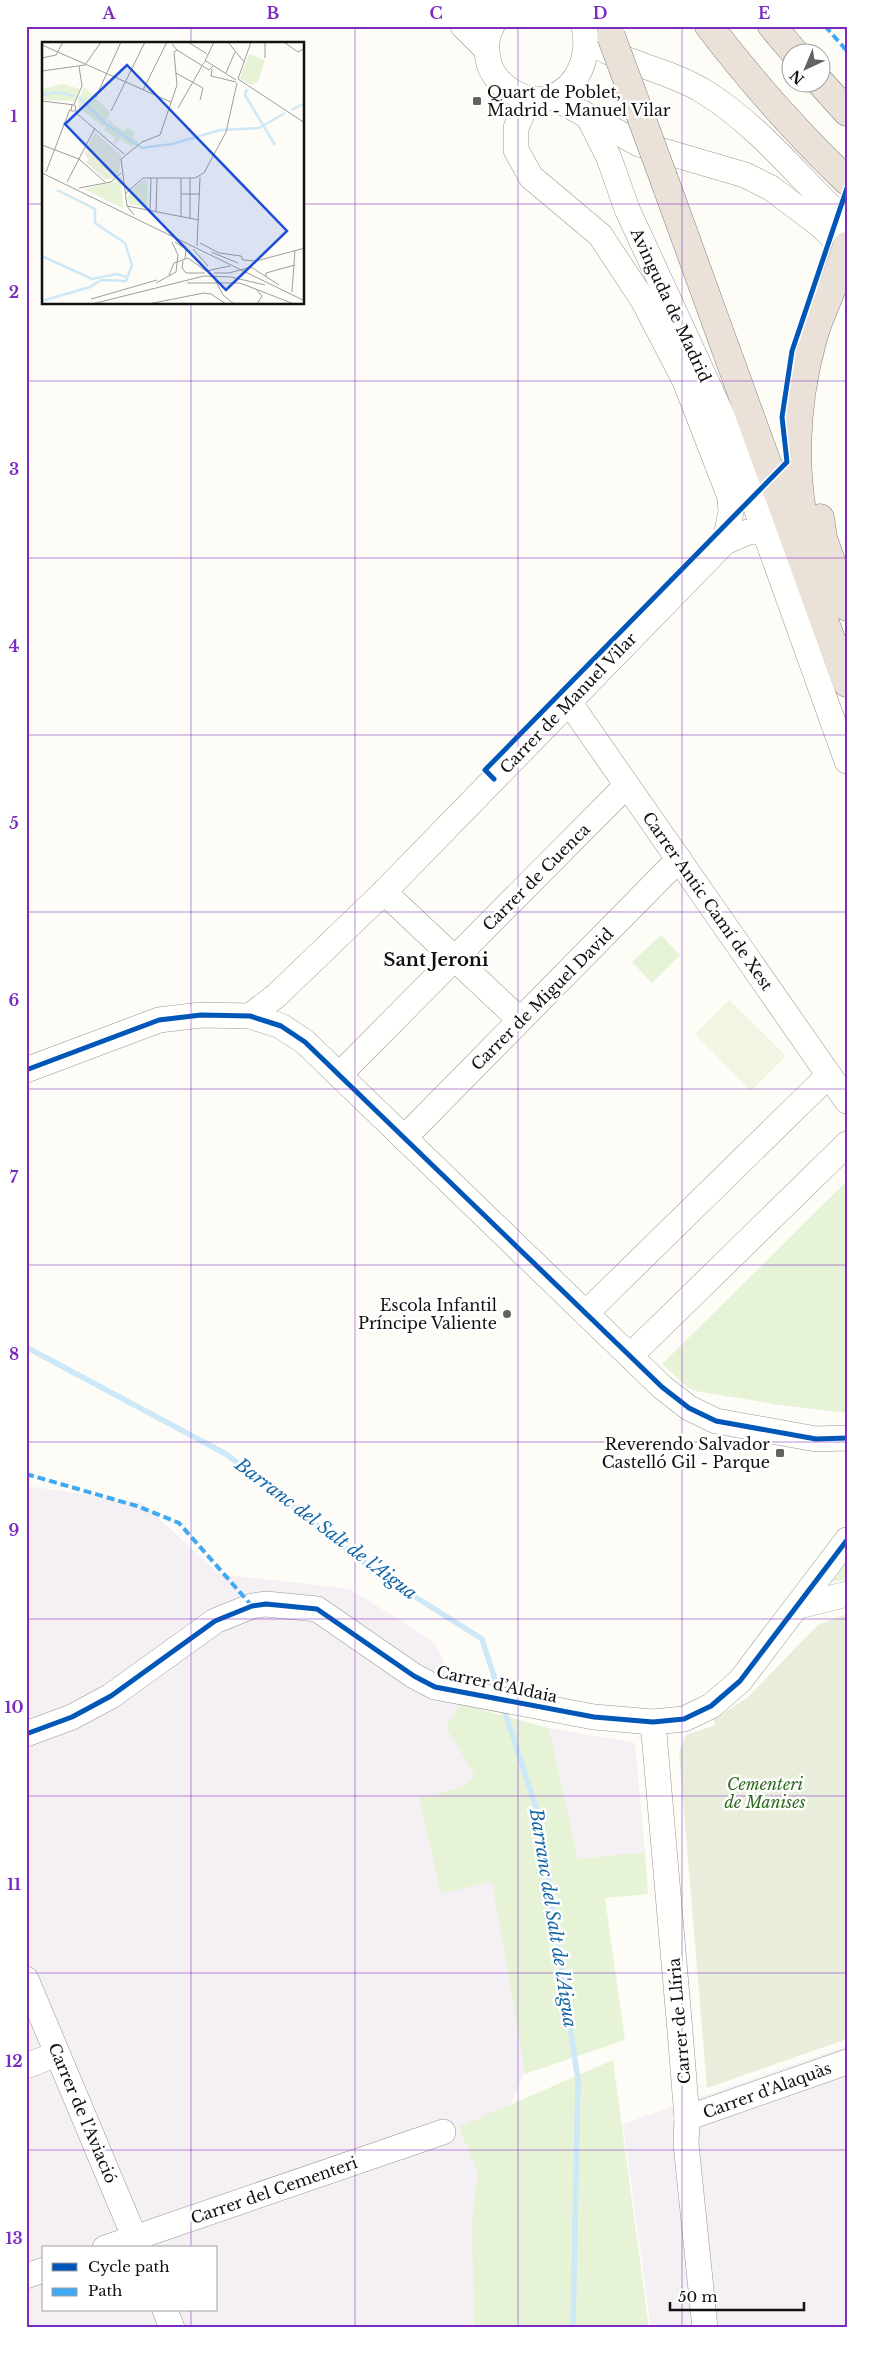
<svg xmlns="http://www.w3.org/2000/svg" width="873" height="2354" viewBox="0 0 873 2354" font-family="'Libre Baskerville',serif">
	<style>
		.industrial { fill: #f5f0f3; fill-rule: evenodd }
		.green { fill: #e7f3d7 }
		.cemetery { fill: #e9eedb }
		.pitch { fill: #f0f6e1 }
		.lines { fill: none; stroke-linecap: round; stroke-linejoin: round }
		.stream { stroke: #cde8f7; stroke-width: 5.5 }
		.minor-casing { stroke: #979795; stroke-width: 26 }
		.highway-casing { stroke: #858482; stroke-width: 29 }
		.minor { stroke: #fffffe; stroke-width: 25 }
		.highway { stroke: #eae1d8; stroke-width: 28 }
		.highway-bridge-casing { stroke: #858482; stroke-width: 29; stroke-linecap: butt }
		.highway-bridge { stroke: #eae1d8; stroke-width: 28 }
		.quiet { stroke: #3fa9f5; stroke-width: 4; stroke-dasharray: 8 4; stroke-linecap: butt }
		.cycleway-casing { stroke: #fff; stroke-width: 8 }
		.cycleway { stroke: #0057b8; stroke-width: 5 }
		.grid { fill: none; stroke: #7b2cbf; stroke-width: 1; stroke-opacity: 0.55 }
		.poi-dot { fill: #646362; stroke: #fff; stroke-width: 2 }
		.labels { text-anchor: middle; stroke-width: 5; stroke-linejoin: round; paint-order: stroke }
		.poi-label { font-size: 16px; fill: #111; stroke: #fff; text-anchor: end }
		.street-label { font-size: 16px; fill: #111; stroke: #fff }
		.park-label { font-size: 16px; font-style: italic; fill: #2f6b1f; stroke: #fff }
		.neighbourhood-label { font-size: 18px; font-weight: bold; fill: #111; stroke: #fff }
		.water-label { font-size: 18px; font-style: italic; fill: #1768a6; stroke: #fff }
		.inset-river { fill: none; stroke: #cde8f7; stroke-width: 2.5 }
		.inset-road { fill: none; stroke: #9f9e9b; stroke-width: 1 }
		.view { fill: #1d4ed8; fill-opacity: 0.15; stroke: #1d4ed8; stroke-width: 2.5 }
		.inset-edge { fill: none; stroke: #111; stroke-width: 2.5 }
		.neatline { fill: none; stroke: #7b2cbf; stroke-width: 2 }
		.grid-label { font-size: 16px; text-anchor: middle; font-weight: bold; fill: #7b2cbf }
	</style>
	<rect width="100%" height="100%" fill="#fdfcf7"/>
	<!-- industrial -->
	<g class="industrial">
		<path d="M26,1486L142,1503L219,1574L350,1589L434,1642L474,1720L532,2057L493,2143L487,2328H26ZM44,2248H216V2310H44Z"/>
		<polygon points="549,1728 635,1743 645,1852 578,1859"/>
		<polygon points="847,2046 847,2328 651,2328 623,2124"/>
	</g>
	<!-- green -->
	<g class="green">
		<polygon points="661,935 680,955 652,983 632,962"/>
		<polygon points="847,1181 847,1413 780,1405 696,1391 688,1388 662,1364"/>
		<polygon points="847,1562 847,1579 832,1582"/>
		<polygon points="460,1704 549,1728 578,1859 645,1852 648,1894 605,1898 625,2040 525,2074 492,1881 441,1894 419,1798 465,1786 475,1776 446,1727"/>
		<polygon points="613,2060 649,2328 474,2328 472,2221 478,2173 459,2127"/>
	</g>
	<!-- cemetery -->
	<polygon class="cemetery" points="847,1614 847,2039 707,2088 679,1752 686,1735 716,1725 713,1720 747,1698 818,1625"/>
	<!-- pitch -->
	<polygon class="pitch" points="729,1000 786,1056 751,1091 695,1034"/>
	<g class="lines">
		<!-- stream -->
		<g class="stream">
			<polyline points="26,1347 226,1454 379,1574 482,1639 499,1692"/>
			<polyline points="503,1706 539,1817 578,2080 573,2328"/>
		</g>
		<defs>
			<g id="minor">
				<polyline points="463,26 486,49"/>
				<path d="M492,26C486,36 486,48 488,59C492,85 527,107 552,97C580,86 590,54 584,27"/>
				<path d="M587,40C623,64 667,69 703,91C759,125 800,179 847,223"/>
				<polyline points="553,97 639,144 745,175 771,188 820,225 847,251"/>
				<polyline points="529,98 516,128 516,150 531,177 600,235 643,300 685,381 730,497 731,512 725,542"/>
				<polyline points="588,116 609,158 627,209 726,424 847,761"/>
				<polyline points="569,702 847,1101"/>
				<polyline points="384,892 520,1020"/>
				<polyline points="250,1016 277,995 384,892 725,542 748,532 765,532"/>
				<polyline points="26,1070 159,1020 201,1015 250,1016 281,1026 305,1042 662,1387 689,1408 716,1421 816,1439 847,1438"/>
				<polyline points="339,1075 627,785"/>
				<polyline points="404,1138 679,859"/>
				<polyline points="586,1313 829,1075"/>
				<polyline points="630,1356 847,1144"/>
				<polyline points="799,1606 847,1594"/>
				<polyline points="653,1722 680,2031 687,2118 686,2144 705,2328"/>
				<polyline points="26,1734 72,1717 111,1696 215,1621 252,1606 266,1604 317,1609 414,1676 435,1687 594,1717 653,1722 684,1719 711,1706 740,1681 847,1540"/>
				<polyline points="26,1979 139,2248"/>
				<polyline points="26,2066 57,2054"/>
				<polyline points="687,2118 847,2062"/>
				<polyline points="105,2248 443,2132"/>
				<polyline points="26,2276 44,2270"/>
				<polyline points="165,2310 172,2328"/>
			</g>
			<g id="highway">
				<path d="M709,26C751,81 797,133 847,181"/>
				<polyline points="772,26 794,52"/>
				<polyline points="820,82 847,112"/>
				<polyline points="664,179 847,683"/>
				<polyline points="820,518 823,538 847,607"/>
				<path d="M810,547C791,479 794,406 813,338C819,316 830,296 837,274"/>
			</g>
		</defs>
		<!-- minor casing -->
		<use href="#minor" class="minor-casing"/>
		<!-- highway casing -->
		<use href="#highway" class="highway-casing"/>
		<!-- minor -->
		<use href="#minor" class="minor"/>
		<!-- highway -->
		<use href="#highway" class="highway"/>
		<defs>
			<g id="highway-bridge">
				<polyline points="611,36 664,179"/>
				<polyline points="837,274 847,246"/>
			</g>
		</defs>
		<!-- highway-bridge casing -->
		<use href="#highway-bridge" class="highway-bridge-casing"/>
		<!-- highway-bridge -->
		<use href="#highway-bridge" class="highway-bridge"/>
		<!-- quiet -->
		<g class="quiet">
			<polyline points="825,26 847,51"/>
			<polyline points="26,1474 137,1506 179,1523 252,1606"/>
		</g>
		<defs>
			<g id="cycleway">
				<polyline points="494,779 485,770 787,462 782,417 792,351 847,188"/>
				<polyline points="26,1070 159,1020 201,1015 250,1016 281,1026 305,1042 662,1387 689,1408 716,1421 816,1439 847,1438"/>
				<polyline points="26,1734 72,1717 111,1696 215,1621 252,1606 266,1604 317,1609 414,1676 435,1687 594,1717 653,1722 684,1719 711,1706 740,1681 847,1540"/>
			</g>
		</defs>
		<!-- cycleway casing -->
		<use href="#cycleway" class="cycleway-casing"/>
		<!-- cycleway -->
		<use href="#cycleway" class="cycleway"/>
	</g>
	<!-- grid -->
	<path class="grid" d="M191,26V44M355,26V2328M518,26V2328M682,26V2328M26,204H44M304,204H847M191,304V2248M26,381H847M26,558H847M26,735H847M26,912H847M26,1089H847M26,1265H847M26,1442H847M26,1619H847M26,1796H847M26,1973H847M26,2150H847M191,2310V2328"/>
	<!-- markers -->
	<g class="poi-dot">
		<rect x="472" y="96" width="10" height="10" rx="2.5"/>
		<circle cx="507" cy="1314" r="5"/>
		<rect x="775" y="1448" width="10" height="10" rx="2.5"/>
	</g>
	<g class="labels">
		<!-- poi labels -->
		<g class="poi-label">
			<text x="487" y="98" text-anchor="start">Quart de Poblet,<tspan x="487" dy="18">Madrid - Manuel Vilar</tspan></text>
			<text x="497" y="1311">Escola Infantil<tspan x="497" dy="18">Príncipe Valiente</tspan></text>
			<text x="770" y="1450">Reverendo Salvador<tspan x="770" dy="18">Castelló Gil - Parque</tspan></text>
		</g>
		<!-- street labels -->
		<g class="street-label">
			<text transform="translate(671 305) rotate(65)" y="6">Avinguda de Madrid</text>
			<text transform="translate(568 703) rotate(-46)" y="6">Carrer de Manuel Vilar</text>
			<text transform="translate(536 877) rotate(-45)" y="6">Carrer de Cuenca</text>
			<text transform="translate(708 901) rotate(55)" y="6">Carrer Antic Camí de Xest</text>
			<text transform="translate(542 999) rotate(-45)" y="6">Carrer de Miguel David</text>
			<text transform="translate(497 1684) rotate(12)" y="6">Carrer d’Aldaia</text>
			<text transform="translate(679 2021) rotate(-95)" y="6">Carrer de Llíria</text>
			<text transform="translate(767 2090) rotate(-20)" y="6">Carrer d’Alaquàs</text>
			<text transform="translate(83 2113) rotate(67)" y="6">Carrer de l’Aviació</text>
			<text transform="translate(274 2190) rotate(-19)" y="6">Carrer del Cementeri</text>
		</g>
		<!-- park labels -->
		<g class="park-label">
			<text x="765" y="1790">Cementeri<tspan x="765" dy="18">de Manises</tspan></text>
		</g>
		<!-- neighbourhood labels -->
		<g class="neighbourhood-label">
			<text x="436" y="966">Sant Jeroni</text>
		</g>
		<!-- water labels -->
		<g class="water-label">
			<text transform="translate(326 1529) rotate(37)" y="6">Barranc del Salt de l'Aigua</text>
			<text transform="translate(553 1918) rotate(81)" y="6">Barranc del Salt de l'Aigua</text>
		</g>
	</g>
	<!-- overview -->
	<g transform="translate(42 42)">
		<rect width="262" height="262" fill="#fdfcf7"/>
		<path d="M207,12L223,18L216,40L209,43L198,37ZM20,42L38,47L33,59L0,58V47ZM42,45L68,70L62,85L37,66L36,60ZM67,78L82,90L85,85L93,91L91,96L97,100L89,104L78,97L74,102L71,99L73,96L62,88ZM79,134L81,166L42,147L73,140ZM101,138H106L105,166L88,162L85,156L89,148Z" fill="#e7f3d7"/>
		<path d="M53,90L79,113L77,130L72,137H63L44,121L47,117L42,112Z" fill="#e9eedb"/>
		<path class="inset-river" d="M205,47L203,53L233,103M0,53L15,50L33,54M37,55L63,81L100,106L130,102L178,88L217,86L243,71M249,68L263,61M0,214L50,237L75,232L85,235M0,259L48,245L59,238L84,239L90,223L83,201L53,181V167L15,148"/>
		<path class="inset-road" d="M146,0L165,12M186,0L202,20M242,0L256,10L263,6M130,2L135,8L167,28L171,24M0,3L129,60M0,16L14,13L21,0M223,16V0M163,19L172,0M160,23L164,19L194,38M170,27L169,34L194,40M0,29L43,23L59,0M134,31L161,46L158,58M184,31L193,10M196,37L263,81M196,37L209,0M101,48L125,0M54,55L79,0M0,59L33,63L34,69H29L30,63M32,62L40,44L37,24M136,66L160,24M69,69L103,0M33,70L82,112M0,103L37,117L63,140M4,130L28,67M0,131L263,259M25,140L53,86M37,146L69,140L79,131M83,152L101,136H153L162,131L184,90L195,41M139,152H158M85,164L157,178M108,168L109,136M114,170L115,136M92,173L85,164L79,117L100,100L118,93L135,43L132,10L135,8M139,175V136M148,176V136M133,200L144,207L143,217M158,201L177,211L199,214L201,218M155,204L158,135M151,207L166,224M169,210L196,221M201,218L214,219L263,206M141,219L140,226L144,231H163M209,225L237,243M172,231H187L209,225M127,233L132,221L146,216L164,229L188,224M224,235V231L253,223M172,236L181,253L192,262M114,241L134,230L136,213L130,200M145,241H198L252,262M214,247L220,254L215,262M250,250L253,208M49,257L115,238M50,262L162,234L189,235L223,243M106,262L162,251L169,252L184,262M222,262H245"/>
		<path class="view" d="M85,23L245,189L184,248L23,82Z"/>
		<rect width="262" height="262" class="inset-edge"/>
	</g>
	<!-- border -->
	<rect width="873" height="2354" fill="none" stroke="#ffffff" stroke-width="55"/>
	<!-- legend -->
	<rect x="42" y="2246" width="175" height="65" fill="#ffffff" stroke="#a0a0a0"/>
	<rect x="52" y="2263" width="25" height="8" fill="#0057b8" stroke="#a0a0a0"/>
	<text x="88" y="2272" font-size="15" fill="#111111">Cycle path</text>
	<rect x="52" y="2288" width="25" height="8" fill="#3fa9f5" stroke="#a0a0a0"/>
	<text x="88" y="2296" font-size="15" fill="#111111">Path</text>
	<!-- north arrow -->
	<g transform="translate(806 68) rotate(224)"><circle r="24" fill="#ffffff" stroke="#a0a0a0"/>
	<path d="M0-4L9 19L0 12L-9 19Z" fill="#646362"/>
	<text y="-8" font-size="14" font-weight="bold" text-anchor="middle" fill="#111111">N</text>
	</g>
	<!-- scale -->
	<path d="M670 2302v8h134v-8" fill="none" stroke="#111111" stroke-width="2.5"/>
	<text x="678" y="2302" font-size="15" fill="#111111" stroke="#ffffff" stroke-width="4" paint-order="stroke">50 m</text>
	<rect x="28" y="28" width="818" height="2298" class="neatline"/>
	<g class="grid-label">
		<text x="109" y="19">A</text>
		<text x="273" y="19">B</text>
		<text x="436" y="19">C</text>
		<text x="600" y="19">D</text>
		<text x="764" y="19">E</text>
		<text x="14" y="122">1</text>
		<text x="14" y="298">2</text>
		<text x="14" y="475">3</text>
		<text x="14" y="652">4</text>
		<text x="14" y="829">5</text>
		<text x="14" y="1006">6</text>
		<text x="14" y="1183">7</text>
		<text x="14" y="1360">8</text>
		<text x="14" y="1536">9</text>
		<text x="14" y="1713">10</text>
		<text x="14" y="1890">11</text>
		<text x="14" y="2067">12</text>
		<text x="14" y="2244">13</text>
	</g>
</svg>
